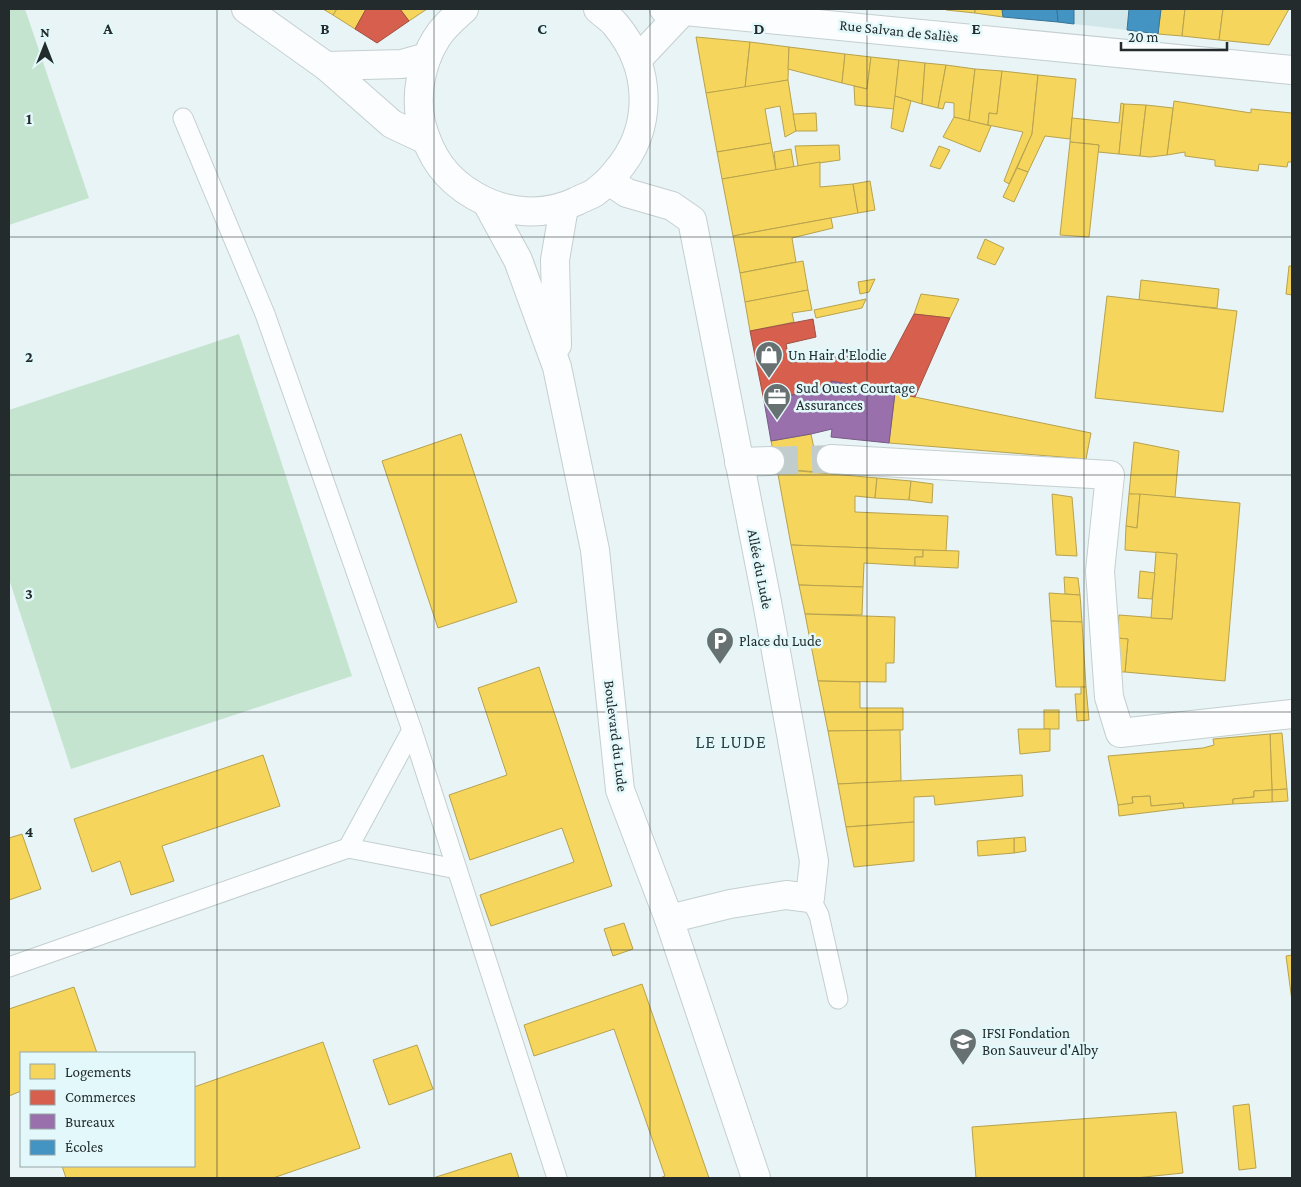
<svg xmlns="http://www.w3.org/2000/svg" width="1301" height="1187" viewBox="0 0 1301 1187" font-family="'Crimson Pro',serif">
	<style>
		.built { fill: #d2e7e9 }
		.green { fill: #c5e4d0 }
		.homes { fill: #f6d55c; stroke: #b7a24e }
		.shops { fill: #d6604d; stroke: #a05043 }
		.offices { fill: #9970ab; stroke: #765b85 }
		.schools { fill: #4393c3; stroke: #397496 }
		.lines { fill: none; stroke-linecap: round; stroke-linejoin: round }
		.minor-tunnel { stroke: #c1cccd; stroke-width: 28; stroke-dasharray: 28 14; stroke-linecap: butt }
		.service-casing { stroke: #c5cfd0; stroke-width: 21 }
		.minor-casing { stroke: #c5cfd0; stroke-width: 30 }
		.secondary-casing { stroke: #c5cfd0; stroke-width: 30 }
		.service { stroke: #fcfdfe; stroke-width: 19 }
		.minor { stroke: #fcfdfe; stroke-width: 28 }
		.secondary { stroke: #fcfdfe; stroke-width: 28 }
		.grid { fill: none; stroke: #232b2c; stroke-width: 1; stroke-opacity: 0.55 }
		.labels { text-anchor: middle; stroke-width: 5; stroke-linejoin: round; paint-order: stroke }
		.street-label { font-size: 15px; fill: #232b2c; stroke: #e3f8fa }
		.poi-label { font-size: 15px; fill: #232b2c; stroke: #e3f8fa; text-anchor: start }
		.quarter-label { font-size: 18px; letter-spacing: 1px; fill: #314244; stroke: #e3f8fa }
		.grid-label { font-size: 16px; text-anchor: middle; font-weight: bold; fill: #232b2c; stroke: #e3f8fa; stroke-width: 5; stroke-linejoin: round; paint-order: stroke }
	</style>
	<rect width="100%" height="100%" fill="#e8f4f5"/>
	<!-- built -->
	<polygon class="built" points="1074,9 1129,9 1127,30 1074,24"/>
	<!-- green -->
	<g class="green">
		<polygon points="9,9 25,9 89,198 9,225"/>
		<polygon points="239,334 352,676 71,769 9,579 9,410"/>
	</g>
	<!-- homes -->
	<g class="homes">
		<polygon points="323,9 337,9 333,15"/>
		<polygon points="337,9 366,9 355,29 333,15"/>
		<polygon points="400,9 427,9 409,21"/>
		<polygon points="946,9 975,9 975,13 946,10"/>
		<polygon points="975,9 1002,9 1003,17 975,13"/>
		<polygon points="1161,9 1185,9 1182,36 1158,34"/>
		<polygon points="1185,9 1223,9 1219,40 1182,36"/>
		<polygon points="1223,9 1289,9 1269,45 1219,40"/>
		<polygon points="696,37 750,42 745,88 706,93"/>
		<polygon points="750,42 789,47 788,80 745,88"/>
		<polygon points="789,47 845,54 842,83 788,69"/>
		<polygon points="845,54 871,57 867,89 842,83"/>
		<polygon points="871,57 899,60 894,109 855,105 854,86 867,89"/>
		<polygon points="899,60 925,63 922,104 895,96"/>
		<polygon points="925,63 946,65 938,108 922,104"/>
		<polygon points="946,65 975,69 969,121 954,117 954,103 945,102 943,109 938,108"/>
		<polygon points="975,69 1002,71 997,114 989,113 988,125 969,121"/>
		<polygon points="1002,71 1038,75 1032,134 1009,184 1004,181 1023,132 988,125 989,113 997,114"/>
		<polygon points="1038,75 1076,79 1070,139 1045,136 1028,172 1017,168 1032,134"/>
		<polygon points="788,80 796,131 785,137 780,106 765,109 771,143 717,152 706,93"/>
		<polygon points="895,96 911,101 903,132 891,128"/>
		<polygon points="1174,101 1251,113 1251,109 1292,113 1292,162 1288,162 1287,167 1259,164 1258,171 1215,166 1215,160 1185,156 1185,152 1167,155"/>
		<polygon points="1121,103 1124,104 1119,154 1098,152 1099,145 1070,142 1072,118 1119,123"/>
		<polygon points="1124,104 1146,105 1140,156 1119,154"/>
		<polygon points="1146,105 1173,108 1167,155 1150,157 1140,156"/>
		<polygon points="816,113 817,131 796,131 793,114"/>
		<polygon points="954,117 991,126 980,152 943,137"/>
		<polygon points="1070,142 1099,145 1089,237 1060,235"/>
		<polygon points="771,143 776,170 722,179 717,152"/>
		<polygon points="839,145 840,160 798,166 795,146"/>
		<polygon points="939,146 950,150 940,169 930,166"/>
		<polygon points="791,149 794,167 776,170 774,152"/>
		<polygon points="820,162 820,187 853,184 858,213 733,236 722,179"/>
		<polygon points="1017,168 1028,172 1014,202 1003,197"/>
		<polygon points="870,181 875,210 858,213 853,184"/>
		<polygon points="831,218 833,228 792,238 796,262 740,273 733,236"/>
		<polygon points="985,239 1004,248 995,265 977,258"/>
		<polygon points="803,261 808,290 745,302 740,273"/>
		<polygon points="1289,266 1292,266 1292,295 1286,294"/>
		<polygon points="875,279 869,292 860,294 858,282"/>
		<polygon points="1141,280 1219,289 1217,308 1139,300"/>
		<polygon points="808,290 812,310 792,313 794,322 750,331 745,302"/>
		<polygon points="921,294 959,299 950,318 914,314"/>
		<polygon points="1107,296 1237,311 1223,412 1095,398"/>
		<polygon points="866,299 862,308 816,318 814,310"/>
		<polygon points="895,393 1091,433 1086,459 889,443"/>
		<polygon points="461,434 517,602 438,628 382,461"/>
		<polygon points="811,434 819,472 777,469 771,441"/>
		<polygon points="1134,442 1179,451 1175,497 1129,494"/>
		<polygon points="777,469 877,478 875,498 855,496 855,512 948,516 946,551 791,545"/>
		<polygon points="877,478 911,481 909,500 875,498"/>
		<polygon points="911,481 933,484 932,503 909,500"/>
		<polygon points="1052,494 1072,497 1077,556 1056,555"/>
		<polygon points="1129,494 1140,494 1137,528 1126,526"/>
		<polygon points="1140,494 1240,503 1225,681 1125,672 1128,639 1117,638 1119,615 1172,619 1177,554 1125,550 1126,526 1137,528"/>
		<polygon points="791,545 923,550 923,557 915,557 915,566 864,563 863,587 799,585"/>
		<polygon points="923,550 959,551 958,568 915,566 915,557 923,557"/>
		<polygon points="1156,552 1177,554 1172,619 1151,618"/>
		<polygon points="1140,571 1155,573 1152,599 1138,598"/>
		<polygon points="1064,577 1078,578 1080,595 1065,594"/>
		<polygon points="799,585 863,587 862,615 805,614"/>
		<polygon points="1049,593 1080,595 1082,622 1051,621"/>
		<polygon points="805,614 895,617 894,663 886,663 886,682 818,681"/>
		<polygon points="1051,621 1082,622 1086,687 1056,687"/>
		<polygon points="1117,638 1128,639 1125,672 1114,672"/>
		<polygon points="539,667 612,886 491,926 480,895 574,862 562,828 470,860 449,795 507,775 478,688"/>
		<polygon points="818,681 860,682 860,708 903,708 903,730 828,731"/>
		<polygon points="1081,687 1086,687 1089,720 1077,721 1075,694 1081,694"/>
		<rect x="1044" y="710" width="15" height="19"/>
		<polygon points="1018,729 1050,729 1050,751 1020,754"/>
		<polygon points="900,730 901,781 838,784 828,731"/>
		<polygon points="1282,733 1287,789 1272,790 1270,734"/>
		<polygon points="1270,734 1272,790 1254,791 1254,797 1233,799 1233,804 1184,808 1183,803 1151,806 1150,796 1132,797 1133,803 1118,805 1108,756 1203,748 1214,745 1213,739"/>
		<polygon points="263,755 280,806 162,846 174,881 131,895 120,861 92,872 74,819"/>
		<polygon points="1022,775 1023,796 935,805 934,796 914,797 914,822 846,827 838,784"/>
		<polygon points="1287,789 1288,801 1272,802 1272,790"/>
		<polygon points="1272,790 1272,802 1233,804 1233,799 1254,797 1254,791"/>
		<polygon points="1150,796 1151,806 1183,803 1184,808 1119,816 1118,805 1133,803 1132,797"/>
		<polygon points="914,822 914,861 854,867 846,827"/>
		<polygon points="22,834 41,889 9,900 9,838"/>
		<polygon points="1025,837 1026,851 1014,853 1014,838"/>
		<polygon points="1014,838 1014,853 978,856 977,841"/>
		<polygon points="624,923 633,949 613,956 604,929"/>
		<polygon points="1292,955 1292,1001 1286,956"/>
		<polygon points="642,984 709,1178 660,1178 665,1176 614,1029 534,1056 524,1025"/>
		<polygon points="74,987 97,1053 21,1053 21,1091 9,1096 9,1009"/>
		<polygon points="323,1042 360,1148 273,1178 66,1178 62,1166 194,1166 194,1087"/>
		<polygon points="417,1045 433,1089 389,1105 373,1060"/>
		<polygon points="1249,1104 1256,1168 1239,1170 1233,1106"/>
		<polygon points="1176,1112 1183,1173 1135,1178 976,1178 972,1127"/>
		<polygon points="511,1153 519,1178 433,1178"/>
	</g>
	<!-- shops -->
	<g class="shops">
		<polygon points="366,9 400,9 409,21 377,43 355,29"/>
		<polygon points="914,314 950,318 915,397 831,381 832,387 764,401 750,331 813,319 816,337 786,344 790,363 842,353 889,361"/>
	</g>
	<!-- offices -->
	<polygon class="offices" points="831,381 895,393 889,443 831,437 832,429 811,434 771,441 764,401 832,387"/>
	<!-- schools -->
	<g class="schools">
		<polygon points="1002,9 1057,9 1058,22 1003,17"/>
		<polygon points="1057,9 1074,9 1074,24 1058,22"/>
		<polygon points="1129,9 1161,9 1158,34 1127,30"/>
	</g>
	<g class="lines">
		<!-- minor-tunnel -->
		<polyline class="minor-tunnel" points="770,461 831,459"/>
		<defs>
			<g id="service">
				<polyline points="183,118 265,314 412,730 557,1178"/>
				<polyline points="348,848 457,869"/>
				<polyline points="810,898 819,915 838,999"/>
				<polyline points="9,967 348,848 412,730"/>
			</g>
			<g id="minor">
				<polyline points="664,9 1292,70"/>
				<polyline points="637,60 684,10"/>
				<polyline points="609,181 627,193 672,206 692,220 767,602 814,861 810,898 786,895 730,904 669,919"/>
				<polyline points="831,459 1110,475 1100,571 1109,697 1120,733 1292,714"/>
				<polyline points="739,462 770,461"/>
			</g>
			<g id="secondary">
				<polyline points="246,9 326,66 392,124 426,140"/>
				<path d="M464,9C454,18 443,27 436,39C421,63 415,95 421,123C430,156 445,179 475,196C506,214 544,217 577,201C582,198 589,196 594,193C602,187 610,180 616,172C654,128 652,68 615,24C610,18 603,14 598,9"/>
				<polyline points="326,66 402,64 427,57"/>
				<polyline points="487,203 518,260 557,367 595,550 620,790 669,919 756,1178"/>
				<polyline points="557,345 555,260 564,207"/>
			</g>
		</defs>
		<!-- service casing -->
		<use href="#service" class="service-casing"/>
		<!-- minor casing -->
		<use href="#minor" class="minor-casing"/>
		<!-- secondary casing -->
		<use href="#secondary" class="secondary-casing"/>
		<!-- service -->
		<use href="#service" class="service"/>
		<!-- minor -->
		<use href="#minor" class="minor"/>
		<!-- secondary -->
		<use href="#secondary" class="secondary"/>
	</g>
	<!-- grid -->
	<path class="grid" d="M217,9V1178M434,9V1178M650,9V1178M867,9V1178M1084,9V1178M9,237H1292M9,475H1292M9,712H1292M9,950H1292"/>
	<!-- icons -->
	<defs>
		<symbol id="shop-pin" viewBox="-11 -11 22 30"><path d="M0 17L-7.5 6A9.5 9.5 0 1 1 7.5 6Z" fill="#687172" stroke="#e3f8fa"/><path d="M-5-2.5h2.3a2.7 3.5 0 0 1 5.4 0H5L5.5 6h-11ZM-1.5-2.5h3a1.5 2.3 0 0 0-3 0Z" fill="#fff"/></symbol>
		<symbol id="office-pin" viewBox="-11 -11 22 30"><path d="M0 17L-7.5 6A9.5 9.5 0 1 1 7.5 6Z" fill="#687172" stroke="#e3f8fa"/><path d="M-6-3h4V-5.5h4V-3h4V5H-6ZM-1-4.5V-3h2v-1.5ZM-6 0V1H6V0Z" fill="#fff"/></symbol>
		<symbol id="parking-pin" viewBox="-11 -11 22 30"><path d="M0 17L-7.5 6A9.5 9.5 0 1 1 7.5 6Z" fill="#687172" stroke="#e3f8fa"/><path d="M-3.5-5.5H1a3.5 3.5 0 0 1 0 7H-1V5.5H-3.5ZM-1-3.4V-.6H.8a1.4 1.4 0 0 0 0-2.8Z" fill="#fff"/></symbol>
		<symbol id="university-pin" viewBox="-11 -11 22 30"><path d="M0 17L-7.5 6A9.5 9.5 0 1 1 7.5 6Z" fill="#687172" stroke="#e3f8fa"/><path d="M0-5L7-2L0 1L-7-2ZM-4 1L0 2.5L4 1V4Q0 6-4 4Z" fill="#fff"/></symbol>
	</defs>
	<g fill-rule="evenodd">
		<use href="#shop-pin" x="753" y="339" width="32" height="43"/>
		<use href="#office-pin" x="761" y="381" width="32" height="43"/>
		<use href="#parking-pin" x="704" y="625" width="32" height="43"/>
		<use href="#university-pin" x="947" y="1026" width="32" height="43"/>
	</g>
	<g class="labels">
		<!-- street labels -->
		<g class="street-label">
			<text transform="translate(899 31) rotate(6)" y="5">Rue Salvan de Saliès</text>
			<text transform="translate(760 569) rotate(79)" y="5">Allée du Lude</text>
			<text transform="translate(616 736) rotate(83)" y="5">Boulevard du Lude</text>
		</g>
		<!-- poi labels -->
		<g class="poi-label">
			<text x="788" y="360">Un Hair d'Elodie</text>
			<text x="796" y="393">Sud Ouest Courtage<tspan x="796" dy="17">Assurances</tspan></text>
			<text x="739" y="646">Place du Lude</text>
			<text x="982" y="1038">IFSI Fondation<tspan x="982" dy="17">Bon Sauveur d'Alby</tspan></text>
		</g>
		<!-- quarter labels -->
		<g class="quarter-label">
			<text x="731" y="748">LE LUDE</text>
		</g>
	</g>
	<g class="grid-label">
		<text x="108" y="34">A</text>
		<text x="325" y="34">B</text>
		<text x="542" y="34">C</text>
		<text x="759" y="34">D</text>
		<text x="976" y="34">E</text>
		<text x="29" y="124">1</text>
		<text x="29" y="362">2</text>
		<text x="29" y="599">3</text>
		<text x="29" y="837">4</text>
	</g>
	<!-- border -->
	<rect width="1301" height="1187" fill="none" stroke="#232b2c" stroke-width="20"/>
	<!-- legend -->
	<rect x="20" y="1052" width="175" height="115" fill="#e3f8fa" stroke="#96a6a8"/>
	<rect x="30" y="1064" width="25" height="15" fill="#f6d55c" stroke="#96a6a8"/>
	<text x="65" y="1077" font-size="15" fill="#232b2c">Logements</text>
	<rect x="30" y="1090" width="25" height="15" fill="#d6604d" stroke="#96a6a8"/>
	<text x="65" y="1102" font-size="15" fill="#232b2c">Commerces</text>
	<rect x="30" y="1114" width="25" height="15" fill="#9970ab" stroke="#96a6a8"/>
	<text x="65" y="1127" font-size="15" fill="#232b2c">Bureaux</text>
	<rect x="30" y="1140" width="25" height="15" fill="#4393c3" stroke="#96a6a8"/>
	<text x="65" y="1152" font-size="15" fill="#232b2c">Écoles</text>
	<!-- north arrow -->
	<g transform="translate(45 45)" stroke="#e3f8fa" stroke-width="4" paint-order="stroke">
	<path d="M0-4L9 19L0 12L-9 19Z" fill="#232b2c"/>
	<text y="-8" font-size="14" font-weight="bold" text-anchor="middle" fill="#232b2c">N</text>
	</g>
	<!-- scale -->
	<path d="M1121 42v8h106v-8" fill="none" stroke="#232b2c" stroke-width="2.5"/>
	<text x="1128" y="42" font-size="15" fill="#232b2c" stroke="#e3f8fa" stroke-width="4" paint-order="stroke">20 m</text>
</svg>
